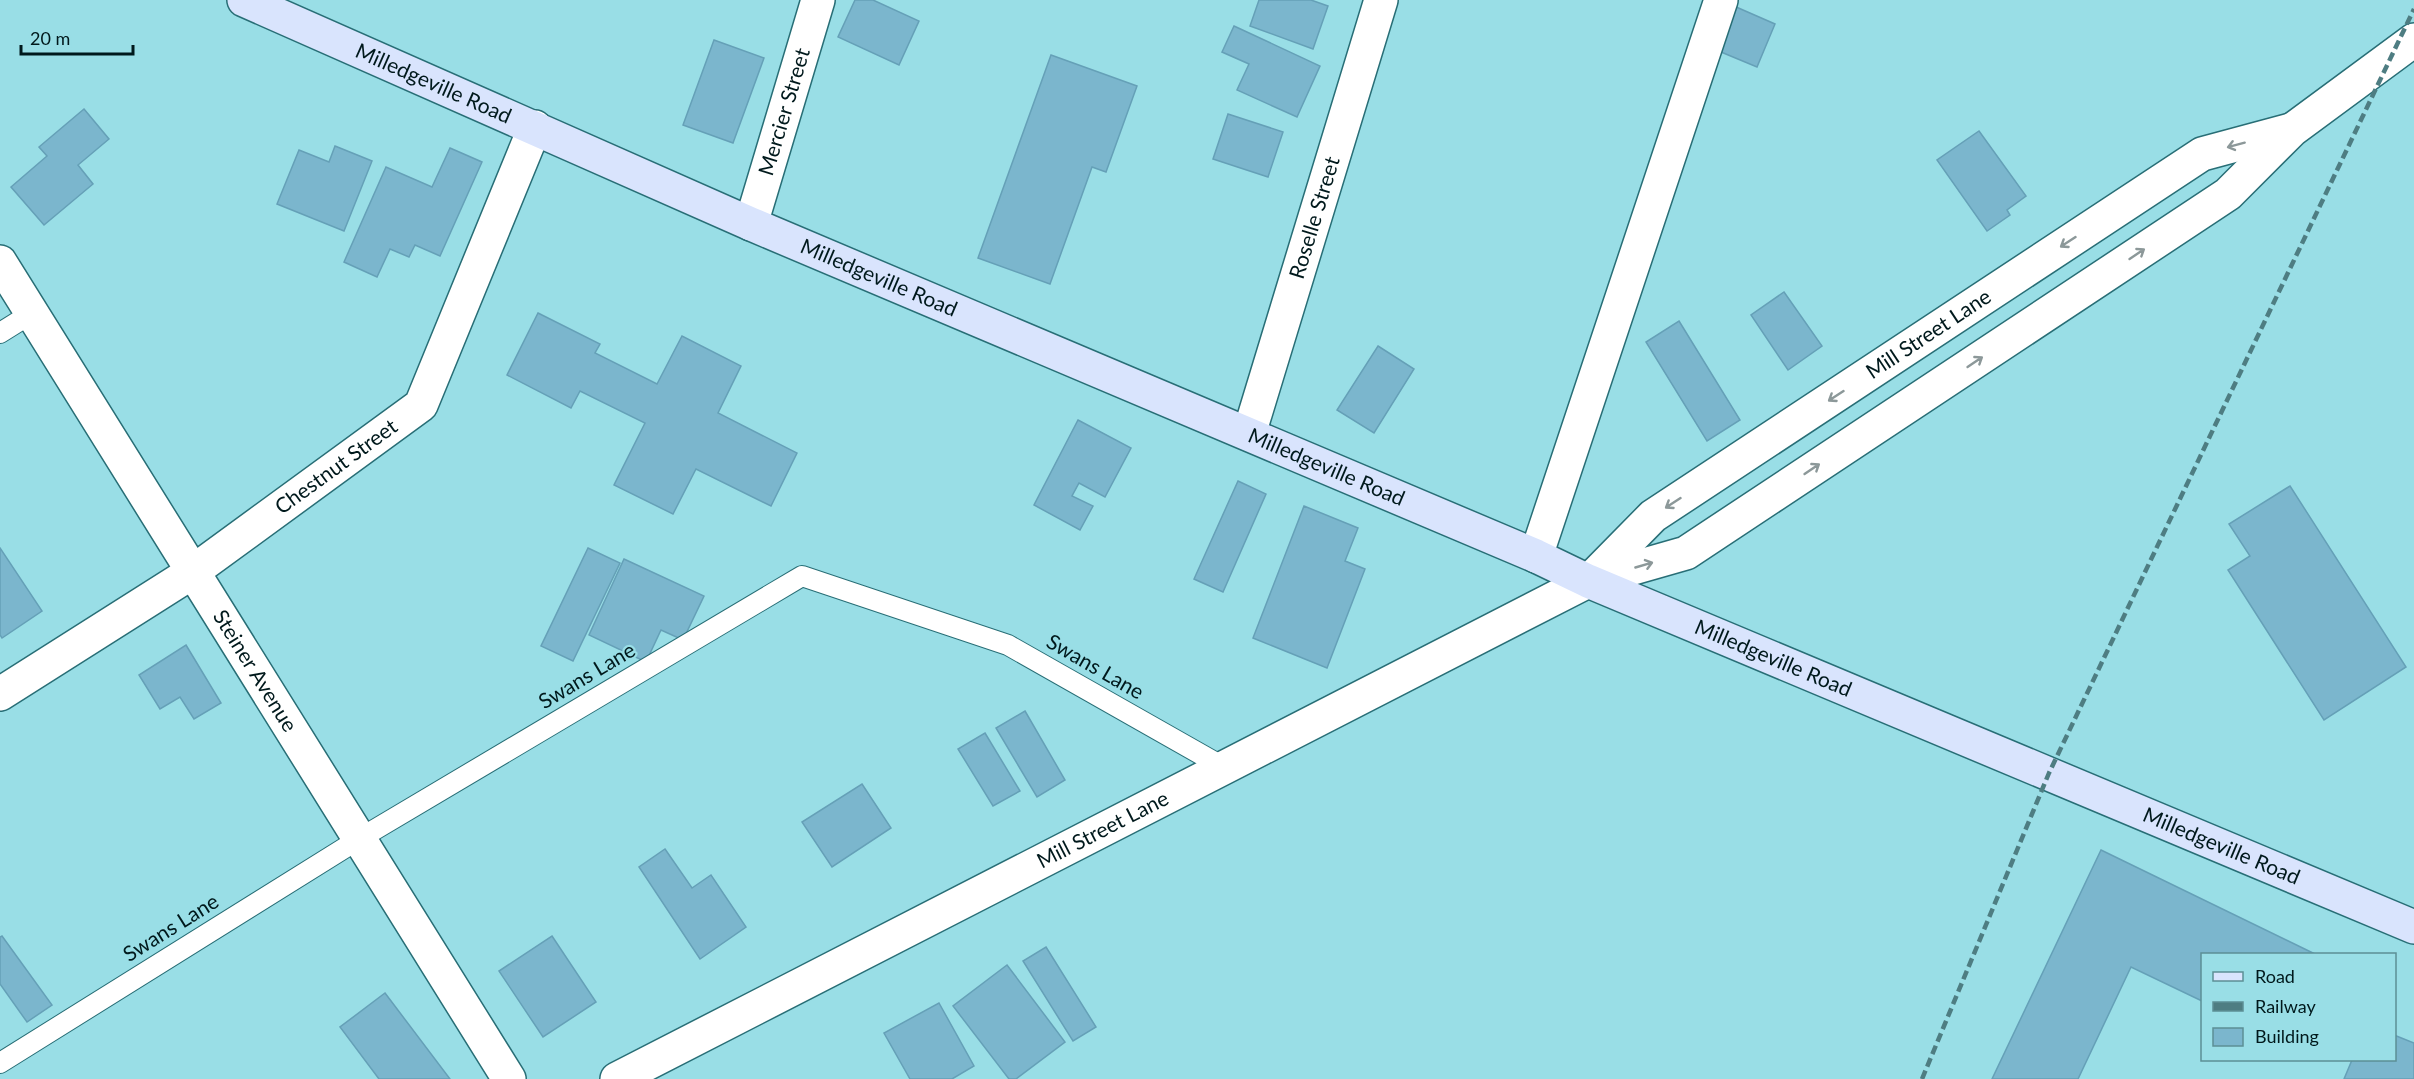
<svg xmlns="http://www.w3.org/2000/svg" width="2414" height="1079" viewBox="0 0 2414 1079" font-family="Lato,sans-serif">
	<style>
		.building { fill: #7bb6cd; stroke: #65a0b7; stroke-width: 1.5 }
		.lines { fill: none; stroke-linecap: round; stroke-linejoin: round }
		.service-casing { stroke: #286e76; stroke-width: 22 }
		.minor-casing { stroke: #286e76; stroke-width: 36 }
		.secondary-casing { stroke: #286e76; stroke-width: 36 }
		.service { stroke: #fff; stroke-width: 20 }
		.minor { stroke: #fff; stroke-width: 33 }
		.secondary { stroke: #d9e4fd; stroke-width: 33 }
		.rail { stroke: #4e7d82; stroke-width: 4.5; stroke-dasharray: 9 4.5; stroke-linecap: butt }
		.oneway { stroke: #8c9899 }
		.labels { text-anchor: middle; stroke-width: 4.5; stroke-linejoin: round; paint-order: stroke }
		.street-label { font-size: 21px; fill: #00191c; stroke: #99dee6 }
	</style>
	<rect width="100%" height="100%" fill="#99dee6"/>
	<!-- building -->
	<g class="building">
		<polygon points="855,0 873,0 919,21 899,65 838,37"/>
		<polygon points="1259,0 1311,0 1328,6 1313,49 1250,26"/>
		<polygon points="1727,3 1775,24 1757,67 1709,47"/>
		<polygon points="1234,26 1320,66 1297,117 1237,90 1249,64 1222,52"/>
		<polygon points="714,40 764,58 733,143 683,125"/>
		<polygon points="1051,55 1137,86 1106,172 1092,167 1050,284 978,258"/>
		<polygon points="84,109 109,139 78,165 93,184 44,225 11,187 47,156 39,147"/>
		<polygon points="1228,114 1283,132 1268,177 1213,159"/>
		<polygon points="1979,131 2026,196 2007,210 2010,215 1987,231 1937,160"/>
		<polygon points="335,146 372,161 344,231 277,204 299,150 329,162"/>
		<polygon points="450,148 482,162 440,256 415,245 409,257 390,249 377,277 344,262 386,167 432,187"/>
		<polygon points="1784,292 1822,346 1788,370 1751,315"/>
		<polygon points="538,313 600,344 595,353 657,384 682,336 741,366 718,413 797,453 771,506 696,469 673,514 614,485 645,423 580,391 571,408 507,375"/>
		<polygon points="1679,321 1740,420 1707,441 1646,342"/>
		<polygon points="1378,346 1414,369 1374,433 1337,410"/>
		<polygon points="1078,420 1131,448 1105,497 1079,483 1072,496 1093,506 1080,530 1034,505"/>
		<polygon points="1238,481 1266,494 1223,592 1194,579"/>
		<polygon points="2290,486 2406,667 2324,720 2228,570 2250,556 2229,524"/>
		<polygon points="1304,506 1358,528 1345,561 1365,569 1327,668 1253,638"/>
		<polygon points="0,548 42,611 2,638 0,635"/>
		<polygon points="588,548 620,563 573,661 541,646"/>
		<polygon points="624,559 704,596 683,640 661,630 646,662 589,635"/>
		<polygon points="186,645 221,703 194,719 180,697 160,709 139,675"/>
		<polygon points="1025,711 1065,780 1037,797 996,728"/>
		<polygon points="985,733 1020,791 993,806 958,749"/>
		<polygon points="862,784 891,828 832,867 802,822"/>
		<polygon points="665,849 692,888 711,875 746,927 700,959 639,867"/>
		<polygon points="2101,850 2315,954 2202,954 2202,1001 2131,967 2078,1079 1992,1079"/>
		<polygon points="2,936 52,1005 27,1022 0,984 0,937"/>
		<polygon points="552,936 596,1002 543,1037 499,971"/>
		<polygon points="1046,947 1096,1027 1073,1041 1023,961"/>
		<polygon points="1007,965 1065,1042 1016,1079 1009,1079 953,1006"/>
		<polygon points="385,993 450,1079 379,1079 340,1027"/>
		<polygon points="939,1003 974,1066 952,1079 910,1079 884,1033"/>
		<polygon points="2394,1035 2414,1043 2414,1079 2344,1079 2352,1060 2394,1060"/>
	</g>
	<g class="lines">
		<defs>
			<g id="service">
				<polyline points="0,333 32,313"/>
				<polyline points="0,1063 359,839 802,576 1008,645 1225,768"/>
			</g>
			<g id="minor">
				<path id="s1" d="M751,224L818,0"/>
				<path id="s2" d="M0,262L509,1079"/>
				<path id="s3" d="M1249,434L1381,0"/>
				<polyline points="1536,556 1721,0"/>
				<path id="s4" d="M1590,580L1653,516L2202,154L2291,130"/>
				<path id="s5" d="M0,694L191,573L421,405L535,127"/>
				<path id="s6" d="M617,1079L1588,581L1686,553L2228,194L2292,130L2414,40"/>
			</g>
			<g id="secondary">
				<path id="s7" d="M244,0L751,224L1536,556L1588,581L2414,927"/>
			</g>
		</defs>
		<!-- service casing -->
		<use href="#service" class="service-casing"/>
		<!-- minor casing -->
		<use href="#minor" class="minor-casing"/>
		<!-- secondary casing -->
		<use href="#secondary" class="secondary-casing"/>
		<!-- service -->
		<use href="#service" class="service"/>
		<!-- minor -->
		<use href="#minor" class="minor"/>
		<!-- secondary -->
		<use href="#secondary" class="secondary"/>
		<!-- rail -->
		<polyline class="rail" points="1922,1079 2049,773 2414,9"/>
	</g>
	<!-- one-way arrows -->
	<defs><path id="oneway-shaft" d="M-6 0H5M1.5-3L5.5 0L1.5 3" fill="none" stroke-width="1.6" stroke-linecap="round" stroke-linejoin="round" transform="scale(1.5)"/></defs>
	<g class="oneway">
		<use href="#oneway-shaft" transform="translate(2236 145) rotate(165)"/>
		<use href="#oneway-shaft" transform="translate(2068 242) rotate(147)"/>
		<use href="#oneway-shaft" transform="translate(2137 254) rotate(-34)"/>
		<use href="#oneway-shaft" transform="translate(1975 362) rotate(-34)"/>
		<use href="#oneway-shaft" transform="translate(1836 396) rotate(147)"/>
		<use href="#oneway-shaft" transform="translate(1812 469) rotate(-34)"/>
		<use href="#oneway-shaft" transform="translate(1673 503) rotate(147)"/>
		<use href="#oneway-shaft" transform="translate(1644 565) rotate(-16)"/>
	</g>
	<g class="labels">
		<!-- street labels -->
		<g class="street-label">
			<text dy="7" stroke="none"><textPath href="#s7" startOffset="207">Milledgeville Road</textPath></text>
			<text dy="7" stroke="none"><textPath href="#s1" startOffset="117">Mercier Street</textPath></text>
			<text dy="7" stroke="none"><textPath href="#s3" startOffset="226">Roselle Street</textPath></text>
			<text dy="7" stroke="none"><textPath href="#s7" startOffset="693">Milledgeville Road</textPath></text>
			<text dy="7" stroke="none"><textPath href="#s4" startOffset="420">Mill Street Lane</textPath></text>
			<text dy="7" stroke="none"><textPath href="#s5" startOffset="406">Chestnut Street</textPath></text>
			<text dy="7" stroke="none"><textPath href="#s7" startOffset="1179">Milledgeville Road</textPath></text>
			<text dy="7" stroke="none"><textPath href="#s7" startOffset="1665">Milledgeville Road</textPath></text>
			<text transform="translate(1095 667) rotate(30)" y="7">Swans Lane</text>
			<text dy="7" stroke="none"><textPath href="#s2" startOffset="482">Steiner Avenue</textPath></text>
			<text transform="translate(587 676) rotate(-31)" y="7">Swans Lane</text>
			<text dy="7" stroke="none"><textPath href="#s6" startOffset="546">Mill Street Lane</textPath></text>
			<text dy="7" stroke="none"><textPath href="#s7" startOffset="2151">Milledgeville Road</textPath></text>
			<text transform="translate(171 928) rotate(-32)" y="7">Swans Lane</text>
		</g>
	</g>
	<!-- legend -->
	<rect x="2201" y="953" width="195" height="108" fill="#99dee6" stroke="#5c8f95" stroke-width="1.5"/>
	<rect x="2213" y="972" width="30" height="9" fill="#d9e4fd" stroke="#5c8f95" stroke-width="1.5"/>
	<text x="2255" y="983" font-size="18" fill="#00191c">Road</text>
	<rect x="2213" y="1002" width="30" height="9" fill="#4e7d82" stroke="#5c8f95" stroke-width="1.5"/>
	<text x="2255" y="1013" font-size="18" fill="#00191c">Railway</text>
	<rect x="2213" y="1028" width="30" height="18" fill="#7bb6cd" stroke="#5c8f95" stroke-width="1.5"/>
	<text x="2255" y="1043" font-size="18" fill="#00191c">Building</text>
	<!-- scale -->
	<path d="M21 45v9h112v-9" fill="none" stroke="#00191c" stroke-width="3"/>
	<text x="30" y="45" font-size="18" fill="#00191c" stroke="#99dee6" stroke-width="4.5" paint-order="stroke">20 m</text>
</svg>
